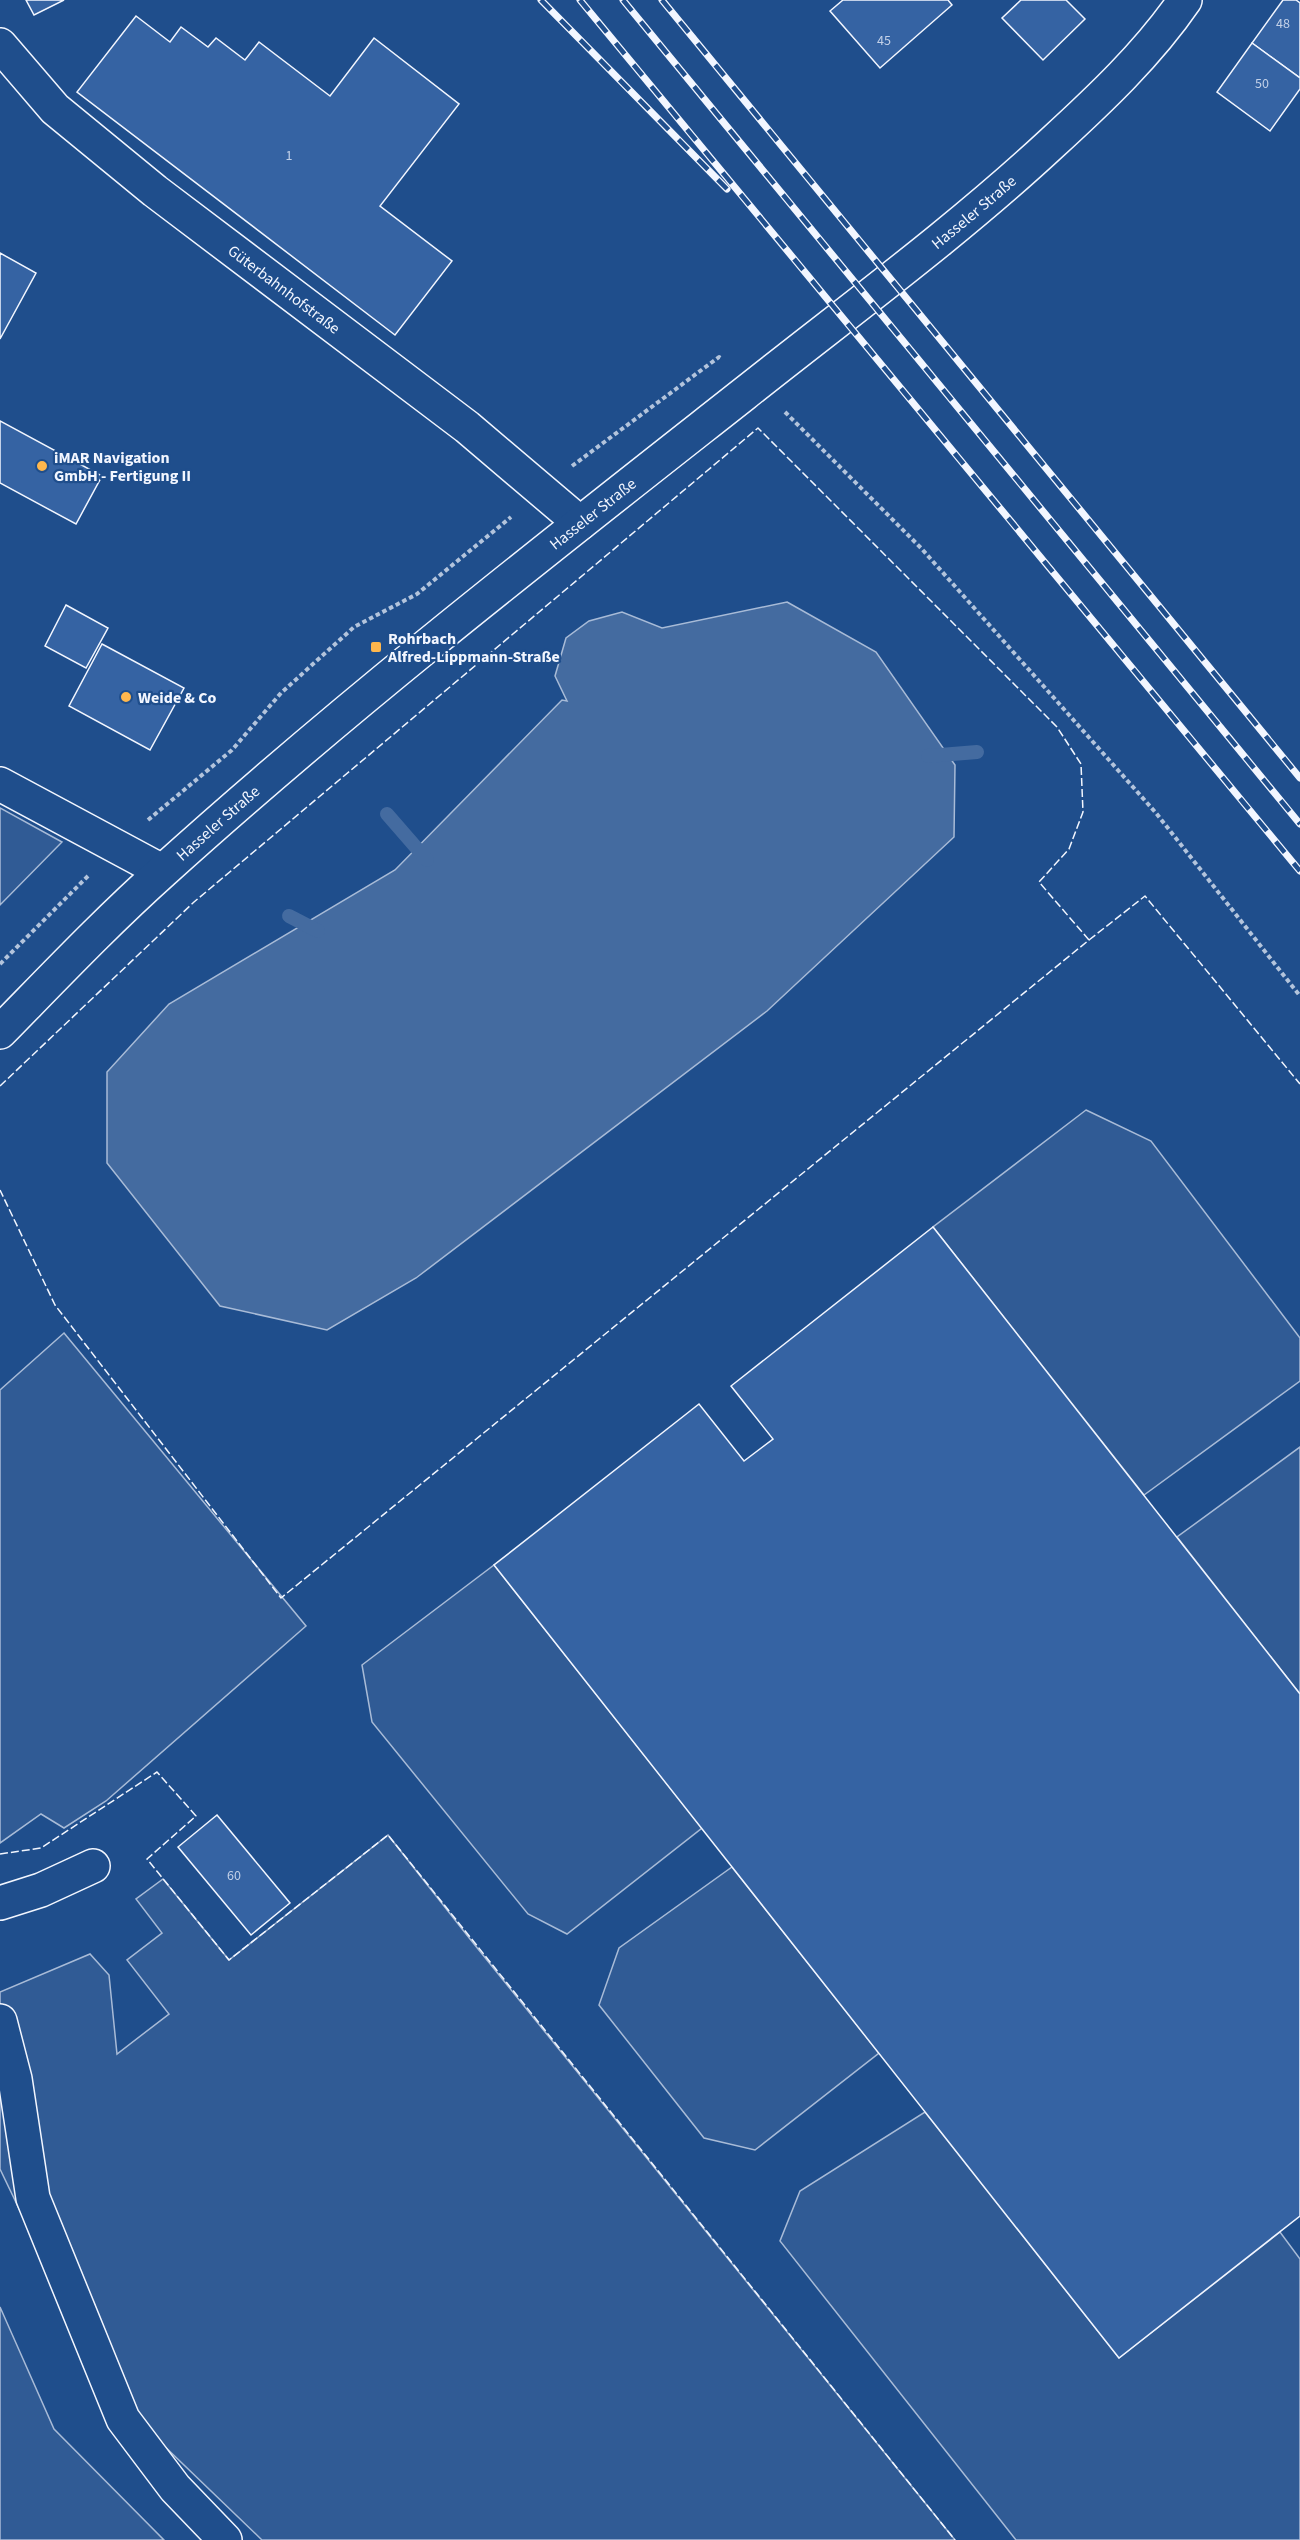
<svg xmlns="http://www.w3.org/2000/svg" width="1300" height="2540" viewBox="0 0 1300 2540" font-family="'Source Sans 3',sans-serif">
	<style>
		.built { fill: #305b95; stroke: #a8bbd7; stroke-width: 1.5 }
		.water { fill: #446ba0; stroke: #a8bbd7; stroke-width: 1.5 }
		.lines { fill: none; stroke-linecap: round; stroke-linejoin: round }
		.stream { stroke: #446ba0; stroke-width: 14 }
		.building { fill: #3563a3; stroke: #f2f6ff; stroke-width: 1.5 }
		.minor-casing { stroke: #f2f6ff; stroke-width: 36 }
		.path { stroke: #b3c4dc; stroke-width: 4; stroke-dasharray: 4.5 3; stroke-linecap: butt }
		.minor { stroke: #1f4e8c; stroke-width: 33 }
		.rail-casing { stroke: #f2f6ff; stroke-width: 7 }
		.rail { stroke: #1f4e8c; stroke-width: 4.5; stroke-dasharray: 14; stroke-linecap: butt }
		.fence { stroke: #f2f6ff; stroke-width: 1.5; stroke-dasharray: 8 3; stroke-linecap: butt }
		.poi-dot { fill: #ffb74d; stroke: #1f4e8c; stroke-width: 2 }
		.labels { text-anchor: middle; stroke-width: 4.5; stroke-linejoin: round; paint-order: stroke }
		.number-label { font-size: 14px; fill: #c3d1e8 }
		.street-label { font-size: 16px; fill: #f2f6ff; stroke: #1f4e8c }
		.poi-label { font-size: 16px; font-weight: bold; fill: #f2f6ff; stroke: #1f4e8c; text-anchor: start }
	</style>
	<rect width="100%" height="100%" fill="#1f4e8c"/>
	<!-- built -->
	<g class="built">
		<polygon points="0,808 62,842 0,905"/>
		<polygon points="1086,1110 1151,1141 1300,1338 1300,1381 1144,1495 933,1227"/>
		<polygon points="64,1333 306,1626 106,1801 64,1828 41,1814 0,1843 0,1390"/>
		<polygon points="1300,1447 1300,1694 1177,1537"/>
		<polygon points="494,1565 702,1828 567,1934 528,1914 372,1722 362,1665"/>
		<polygon points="388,1835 470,1939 955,2540 262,2540 106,2390 0,2169 0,1992 90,1954 109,1975 117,2054 169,2014 127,1960 162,1933 136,1899 163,1879 229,1960"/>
		<polygon points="732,1867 879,2053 755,2150 704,2138 599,2005 619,1948"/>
		<polygon points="925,2112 1119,2358 1280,2232 1300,2259 1300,2540 1016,2540 780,2241 800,2191"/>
		<polygon points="0,2307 54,2429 164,2540 0,2540"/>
	</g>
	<!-- water -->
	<polygon class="water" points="787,602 876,652 955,765 954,837 767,1011 416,1278 327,1330 220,1306 107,1163 107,1072 169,1004 395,870 562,700 567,701 555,676 566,638 589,621 622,612 662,628"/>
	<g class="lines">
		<!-- stream -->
		<g class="stream">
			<polyline points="928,756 977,752"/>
			<polyline points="387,814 427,860"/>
			<polyline points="289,916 318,931"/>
		</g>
	</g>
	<!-- building -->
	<g class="building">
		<polygon points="26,0 64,0 34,15"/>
		<polygon points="843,0 948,0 952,5 880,68 830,11"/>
		<polygon points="1021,0 1066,0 1085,19 1043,60 1002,18"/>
		<polygon points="1283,0 1296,0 1300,3 1300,78 1252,43"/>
		<polygon points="136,16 170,42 181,27 208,47 216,38 245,60 259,42 330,96 374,38 459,104 380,206 452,261 395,335 77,92"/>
		<polygon points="1252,43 1300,78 1300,89 1270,131 1217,92"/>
		<polygon points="0,253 36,273 0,339"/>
		<polygon points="0,421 102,476 76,524 0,483"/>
		<polygon points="66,605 108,628 86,668 45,646"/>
		<polygon points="102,644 184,688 150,750 69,706"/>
		<polygon points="933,1227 1300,1694 1300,2216 1119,2358 494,1565 699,1404 744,1461 773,1439 731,1386"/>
		<polygon points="217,1815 290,1903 251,1935 178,1847"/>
	</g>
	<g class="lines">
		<defs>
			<g id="minor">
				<path id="s1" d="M0,45L55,109L155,191L467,427L580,523"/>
				<polyline points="0,784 162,871"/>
				<path id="s2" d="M0,1032C53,978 106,922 163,871C349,703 547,549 744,394C847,312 954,234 1051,144C1099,100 1148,54 1185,0"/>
				<polyline points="0,1903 41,1890 93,1866"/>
				<polyline points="0,2021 15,2079 33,2198 123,2419 175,2488 225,2540"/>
			</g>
		</defs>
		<!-- minor casing -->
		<use href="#minor" class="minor-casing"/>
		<!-- path -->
		<g class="path">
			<polyline points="785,412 921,548 1156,813 1300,996"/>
			<polyline points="572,466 719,357 722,359"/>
			<polyline points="148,820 232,750 281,693 354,627 417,594 511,517"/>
			<polyline points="0,964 88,876"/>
		</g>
		<!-- minor -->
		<use href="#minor" class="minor"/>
		<defs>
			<g id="rail">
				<polyline points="541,0 727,189"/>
				<polyline points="580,0 1300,871"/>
				<polyline points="623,0 1300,824"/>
				<polyline points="662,0 1300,778"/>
			</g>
		</defs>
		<!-- rail casing -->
		<use href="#rail" class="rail-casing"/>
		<!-- rail -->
		<use href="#rail" class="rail"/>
		<!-- fence -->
		<g class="fence">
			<polyline points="1089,940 1145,896 1300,1084"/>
			<polyline points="0,1086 194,902 758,428 1057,727 1081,764 1083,812 1069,849 1039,882 1089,940 281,1598 55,1305 0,1190"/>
			<polyline points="0,1854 41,1848 157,1772 196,1816 147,1859 229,1960 388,1835 955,2540"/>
		</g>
	</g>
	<!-- markers -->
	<g class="poi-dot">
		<circle cx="42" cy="466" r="6"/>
		<rect x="370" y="641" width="12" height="12" rx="3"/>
		<circle cx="126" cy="697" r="6"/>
	</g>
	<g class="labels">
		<!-- number labels -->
		<g class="number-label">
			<text x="1283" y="28">48</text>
			<text x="884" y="45">45</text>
			<text x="1262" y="88">50</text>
			<text x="289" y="160">1</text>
			<text x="234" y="1880">60</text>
		</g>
		<!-- street labels -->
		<g class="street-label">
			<text dy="6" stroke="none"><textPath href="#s2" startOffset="1274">Hasseler Straße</textPath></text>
			<text dy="6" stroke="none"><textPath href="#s1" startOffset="376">Güterbahnhofstraße</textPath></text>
			<text dy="6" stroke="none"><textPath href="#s2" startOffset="788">Hasseler Straße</textPath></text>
			<text dy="6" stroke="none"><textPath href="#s2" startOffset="302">Hasseler Straße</textPath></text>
		</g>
		<!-- poi labels -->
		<g class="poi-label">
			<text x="54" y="463">iMAR Navigation<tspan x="54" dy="18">GmbH - Fertigung II</tspan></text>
			<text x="388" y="644">Rohrbach<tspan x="388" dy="18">Alfred-Lippmann-Straße</tspan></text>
			<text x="138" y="703">Weide &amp; Co</text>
		</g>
	</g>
</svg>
